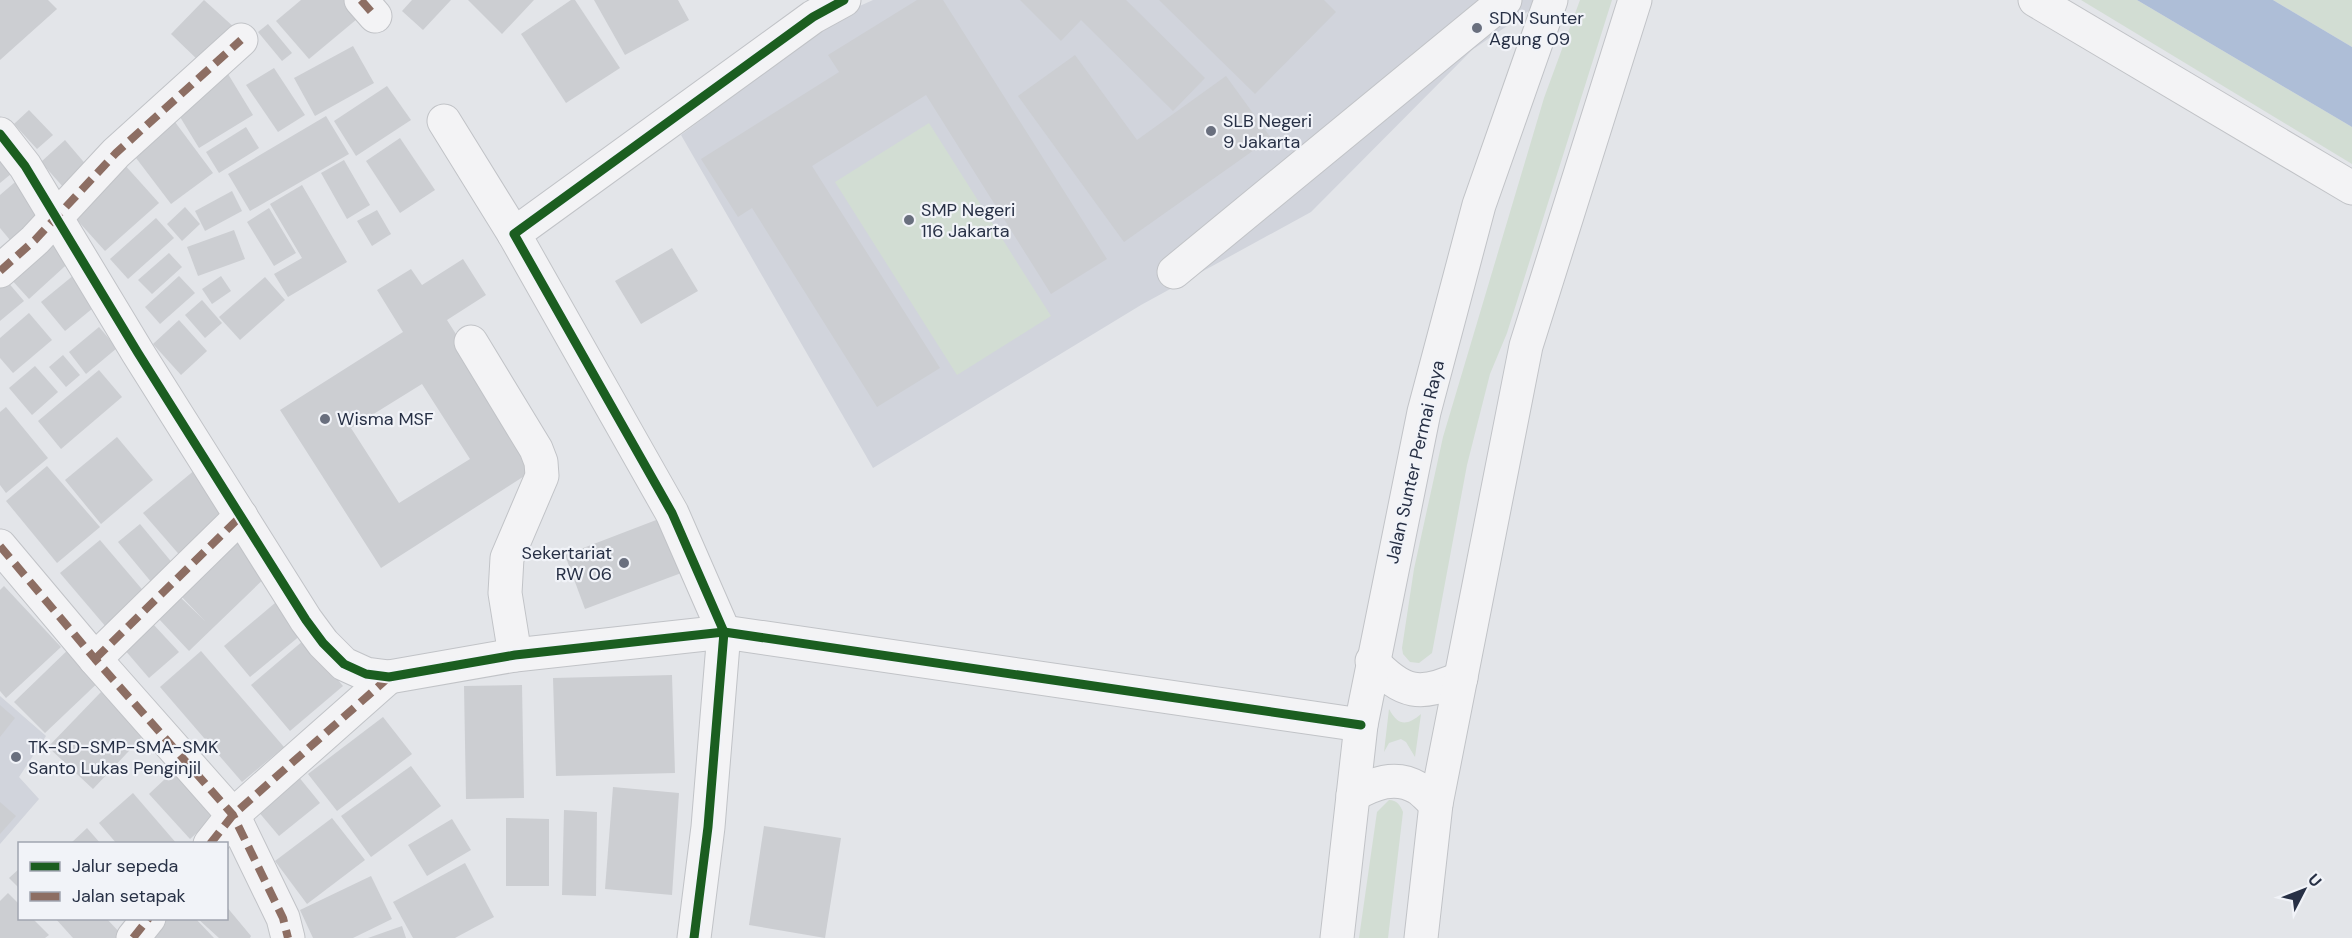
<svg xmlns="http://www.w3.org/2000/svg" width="2352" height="938" viewBox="0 0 2352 938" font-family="'DM Sans',sans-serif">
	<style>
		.built { fill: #d1d4dc }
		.green { fill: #d2ddd3 }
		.water { fill: #aebed7 }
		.building { fill: #ccced2; fill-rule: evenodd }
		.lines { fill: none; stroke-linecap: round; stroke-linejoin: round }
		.minor-casing { stroke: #c1c3c7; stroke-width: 35 }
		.minor { stroke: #f3f3f5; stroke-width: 33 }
		.quiet { stroke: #8d6e63; stroke-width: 8; stroke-dasharray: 15 8; stroke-linecap: butt }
		.cycleway-casing { stroke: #f1f3f8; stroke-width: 13 }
		.cycleway { stroke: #1b5e20; stroke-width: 9 }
		.poi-dot { fill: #696f7e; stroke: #f1f3f8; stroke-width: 2 }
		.labels { text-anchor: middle; stroke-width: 4.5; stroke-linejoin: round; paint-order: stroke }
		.poi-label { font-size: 18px; fill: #273045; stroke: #f1f3f8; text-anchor: start }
		.street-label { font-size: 18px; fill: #273045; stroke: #f1f3f8 }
	</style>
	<rect width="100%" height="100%" fill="#e3e5e9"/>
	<!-- built -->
	<g class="built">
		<polygon points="873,0 1537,0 1536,6 1472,50 1311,212 1141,305 873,468 681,135 842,14"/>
		<polygon points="0,696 46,736 19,777 39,799 0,844"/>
	</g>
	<!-- green -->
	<g class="green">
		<polygon points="1580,0 1612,0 1507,333 1490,374 1467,465 1432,653 1419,663 1410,662 1403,654 1402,648 1414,569 1443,437 1544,98"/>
		<polygon points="2081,0 2137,0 2352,127 2352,164"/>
		<polygon points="2273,0 2352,0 2352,47"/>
		<polygon points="929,123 1051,316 957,375 835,182"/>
		<path d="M1389,709C1398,726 1407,726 1421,714L1415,757L1406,742L1401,739L1389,743L1384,752Z"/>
		<path d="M1389,800C1397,800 1400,805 1403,812L1388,938H1359L1377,812Z"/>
	</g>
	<!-- water -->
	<polygon class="water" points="2137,0 2273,0 2352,47 2352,127"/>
	<!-- building -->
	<g class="building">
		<polygon points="0,0 48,0 57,9 0,60"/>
		<polygon points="204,0 236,29 202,64 171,34"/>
		<polygon points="301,0 352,0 363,14 309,59 276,21"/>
		<polygon points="412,0 451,0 423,30 402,11"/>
		<polygon points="468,0 534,0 502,34"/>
		<polygon points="571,0 575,0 620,68 566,103 521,34"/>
		<polygon points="594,0 678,0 689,20 625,55"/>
		<polygon points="917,0 943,0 1107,259 1051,294 926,95 812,166 940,368 877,407 752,208 738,217 701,159 839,72 828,55"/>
		<polygon points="1020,0 1126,0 1205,78 1173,111 1081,20 1061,41"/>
		<polygon points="1159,0 1324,0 1336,12 1255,94"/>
		<polygon points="268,24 292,53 282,61 258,32"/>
		<polygon points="353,46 374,83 315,116 294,78"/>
		<polygon points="1075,55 1137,140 1226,76 1271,138 1124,242 1018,96"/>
		<polygon points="274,68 305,115 278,132 246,85"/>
		<polygon points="228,74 253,115 199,148 174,107"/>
		<polygon points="387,86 411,120 356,156 334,121"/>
		<polygon points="29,110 53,135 37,149 14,124"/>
		<polygon points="326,116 349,154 250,211 228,174"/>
		<polygon points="172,118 213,173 171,204 130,150"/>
		<polygon points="246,127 259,148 219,173 206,152"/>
		<polygon points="400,138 435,190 400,213 366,161"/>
		<polygon points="0,139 22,165 0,183"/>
		<polygon points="65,140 88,167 64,188 41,162"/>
		<polygon points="344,160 370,205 347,219 321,173"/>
		<polygon points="123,163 159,203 105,251 69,211"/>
		<polygon points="21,177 53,215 15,246 0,228 0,195"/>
		<polygon points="302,185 347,262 288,297 274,274 302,258 270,204"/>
		<polygon points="232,191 242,211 205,231 195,211"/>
		<polygon points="185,207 200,224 182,241 167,224"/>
		<polygon points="269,208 296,253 274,266 247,222"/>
		<polygon points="377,210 391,234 372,246 357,221"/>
		<polygon points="156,218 174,238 128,279 110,259"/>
		<polygon points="234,230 245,259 198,276 187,247"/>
		<polygon points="57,236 75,257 29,299 10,278"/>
		<polygon points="672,248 698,291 641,324 615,281"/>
		<polygon points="169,253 182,267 152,294 138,280"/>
		<path d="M463,259L486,295L447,320L540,466L381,568L280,410L403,332L377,290L411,269L422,285ZM422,384L470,459L399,503L351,428Z"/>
		<polygon points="80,270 104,299 65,331 41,302"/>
		<polygon points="179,276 195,293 160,324 145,307"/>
		<polygon points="221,276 231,291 212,304 202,289"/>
		<polygon points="265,277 285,300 240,340 219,317"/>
		<polygon points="6,280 24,301 0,321 0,285"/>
		<polygon points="202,300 222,323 205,338 185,315"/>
		<polygon points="29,313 52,340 13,373 0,358 0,338"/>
		<polygon points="179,320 207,351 181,375 153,344"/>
		<polygon points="99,327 117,348 86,374 69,352"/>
		<polygon points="63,355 80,375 66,387 49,367"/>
		<polygon points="35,366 58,392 32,415 9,388"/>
		<polygon points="99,370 122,397 61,449 38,421"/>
		<polygon points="6,407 48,458 6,493 0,485 0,412"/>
		<polygon points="117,437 153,480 101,524 65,480"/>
		<polygon points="47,466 100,527 57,563 6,501"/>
		<polygon points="196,469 235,515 183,559 143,513"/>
		<polygon points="664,517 684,572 585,609 565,555"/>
		<polygon points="140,524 179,571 157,589 118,542"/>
		<polygon points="240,536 272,571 189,651 158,618 180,597 205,621 178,593"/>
		<polygon points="100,540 152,601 112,634 60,573"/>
		<polygon points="4,586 61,647 6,698 0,691 0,590"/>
		<polygon points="275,603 301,635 250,677 224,646"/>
		<polygon points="153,624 179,652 149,678 124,649"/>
		<polygon points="304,640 343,686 290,731 251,685"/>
		<polygon points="74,644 105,676 45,733 14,702"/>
		<polygon points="201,651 284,747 242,782 160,687"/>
		<polygon points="672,675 675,773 556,776 553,678"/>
		<polygon points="522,685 524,798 466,799 464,686"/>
		<polygon points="101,692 145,734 93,789 48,747"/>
		<polygon points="0,705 15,718 0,737"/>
		<polygon points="383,717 412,754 337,811 308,774"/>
		<polygon points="183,762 224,808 190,839 149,794"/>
		<polygon points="411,766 441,806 371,857 341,816"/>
		<polygon points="298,776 320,803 279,836 257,810"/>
		<polygon points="613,787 679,793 672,895 605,889"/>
		<polygon points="133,793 177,844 117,844 99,823"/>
		<polygon points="0,802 16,816 0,834"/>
		<polygon points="564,810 597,812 596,896 562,895"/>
		<polygon points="332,818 365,860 307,904 275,861"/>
		<polygon points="506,818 549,819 549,886 506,886"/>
		<polygon points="452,819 471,850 427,876 408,845"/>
		<polygon points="764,826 841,838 825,938 749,925"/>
		<polygon points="87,828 101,844 70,844"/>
		<polygon points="465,863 494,917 455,938 413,938 393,902"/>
		<polygon points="20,868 20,889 9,878"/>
		<polygon points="371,876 392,919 353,938 313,938 300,910"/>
		<polygon points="8,893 20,905 20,918 32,918 49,935 45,938 0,938 0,901"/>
		<polygon points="226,906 251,936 250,938 219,938 197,918 226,918"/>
		<polygon points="55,918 106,918 121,934 117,938 73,938"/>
		<polygon points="156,918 195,918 214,938 149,938"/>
		<polygon points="402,926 406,938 368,938"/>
	</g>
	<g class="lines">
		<defs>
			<g id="minor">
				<polyline points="361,0 375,16"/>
				<polyline points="2035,0 2352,188"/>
				<polyline points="444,121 514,234"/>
				<polyline points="0,134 25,166 138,353 306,620 323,643 344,664 366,674 389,677 515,655 724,632 1361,725"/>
				<polyline points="0,271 35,240 116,153 241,40"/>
				<polyline points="1174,272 1505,0"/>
				<polyline points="471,342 536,449 541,462 542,476 507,558 505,593 515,655"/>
				<polyline points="0,546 95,659 233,815 283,918 288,938"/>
				<polyline points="95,659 241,516"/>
				<path d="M1372,661C1403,694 1420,697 1461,678"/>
				<path d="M1353,795C1373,784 1395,774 1418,788C1424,792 1430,799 1436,804"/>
				<polyline points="210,844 233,815 389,677"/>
				<polyline points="133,938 149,918"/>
				<polyline points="694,938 708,827 724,632 672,513 514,234 813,17 844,0"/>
				<polyline points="1337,938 1361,725 1424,412 1479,205 1551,0"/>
				<polyline points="1421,938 1436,804 1526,346 1635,0"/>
			</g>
		</defs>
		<!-- minor casing -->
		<use href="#minor" class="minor-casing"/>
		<!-- minor -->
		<use href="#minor" class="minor"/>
		<!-- quiet -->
		<g class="quiet">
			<polyline points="361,0 375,16"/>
			<polyline points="0,271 35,240 116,153 241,40"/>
			<polyline points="0,546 95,659 233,815 283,918 288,938"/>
			<polyline points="95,659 241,516"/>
			<polyline points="210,844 233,815 389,677"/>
			<polyline points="133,938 149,918"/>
		</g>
		<defs>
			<g id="cycleway">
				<polyline points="0,134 25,166 138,353 306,620 323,643 344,664 366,674 389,677 515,655 724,632 1361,725"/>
				<polyline points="694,938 708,827 724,632 672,513 514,234 813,17 844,0"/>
			</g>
		</defs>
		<!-- cycleway casing -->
		<use href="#cycleway" class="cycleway-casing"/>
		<!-- cycleway -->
		<use href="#cycleway" class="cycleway"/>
	</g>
	<!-- markers -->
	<g class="poi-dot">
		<circle cx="1477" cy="28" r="6"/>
		<circle cx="1211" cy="131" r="6"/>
		<circle cx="909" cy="220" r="6"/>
		<circle cx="325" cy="419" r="6"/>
		<circle cx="624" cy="563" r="6"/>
		<circle cx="16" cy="757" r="6"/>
	</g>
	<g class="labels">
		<!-- poi labels -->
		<g class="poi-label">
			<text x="1489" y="24">SDN Sunter<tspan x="1489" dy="21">Agung 09</tspan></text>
			<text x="1223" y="127">SLB Negeri<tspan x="1223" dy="21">9 Jakarta</tspan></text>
			<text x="921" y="216">SMP Negeri<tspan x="921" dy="21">116 Jakarta</tspan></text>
			<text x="337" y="425">Wisma MSF</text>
			<text x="612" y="559" text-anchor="end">Sekertariat<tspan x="612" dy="21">RW 06</tspan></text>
			<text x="28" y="753">TK-SD-SMP-SMA-SMK<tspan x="28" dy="21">Santo Lukas Penginjil</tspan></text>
		</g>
		<!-- street labels -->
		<g class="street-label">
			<text transform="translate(1415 462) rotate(-77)" y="6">Jalan Sunter Permai Raya</text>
		</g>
	</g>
	<!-- legend -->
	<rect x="18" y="842" width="210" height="78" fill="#f1f3f8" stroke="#a0a5b0" stroke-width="1.5"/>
	<rect x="30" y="862" width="30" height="9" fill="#1b5e20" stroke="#a0a5b0" stroke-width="1.5"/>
	<text x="72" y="872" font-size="18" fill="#273045">Jalur sepeda</text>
	<rect x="30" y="892" width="30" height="9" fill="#8d6e63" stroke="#a0a5b0" stroke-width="1.5"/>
	<text x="72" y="902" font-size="18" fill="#273045">Jalan setapak</text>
	<!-- north arrow -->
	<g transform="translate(2304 890) rotate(48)" stroke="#f1f3f8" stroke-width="4.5" paint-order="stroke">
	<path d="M0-4.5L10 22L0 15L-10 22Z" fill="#273045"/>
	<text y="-9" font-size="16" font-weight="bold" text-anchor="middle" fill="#273045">U</text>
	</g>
</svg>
